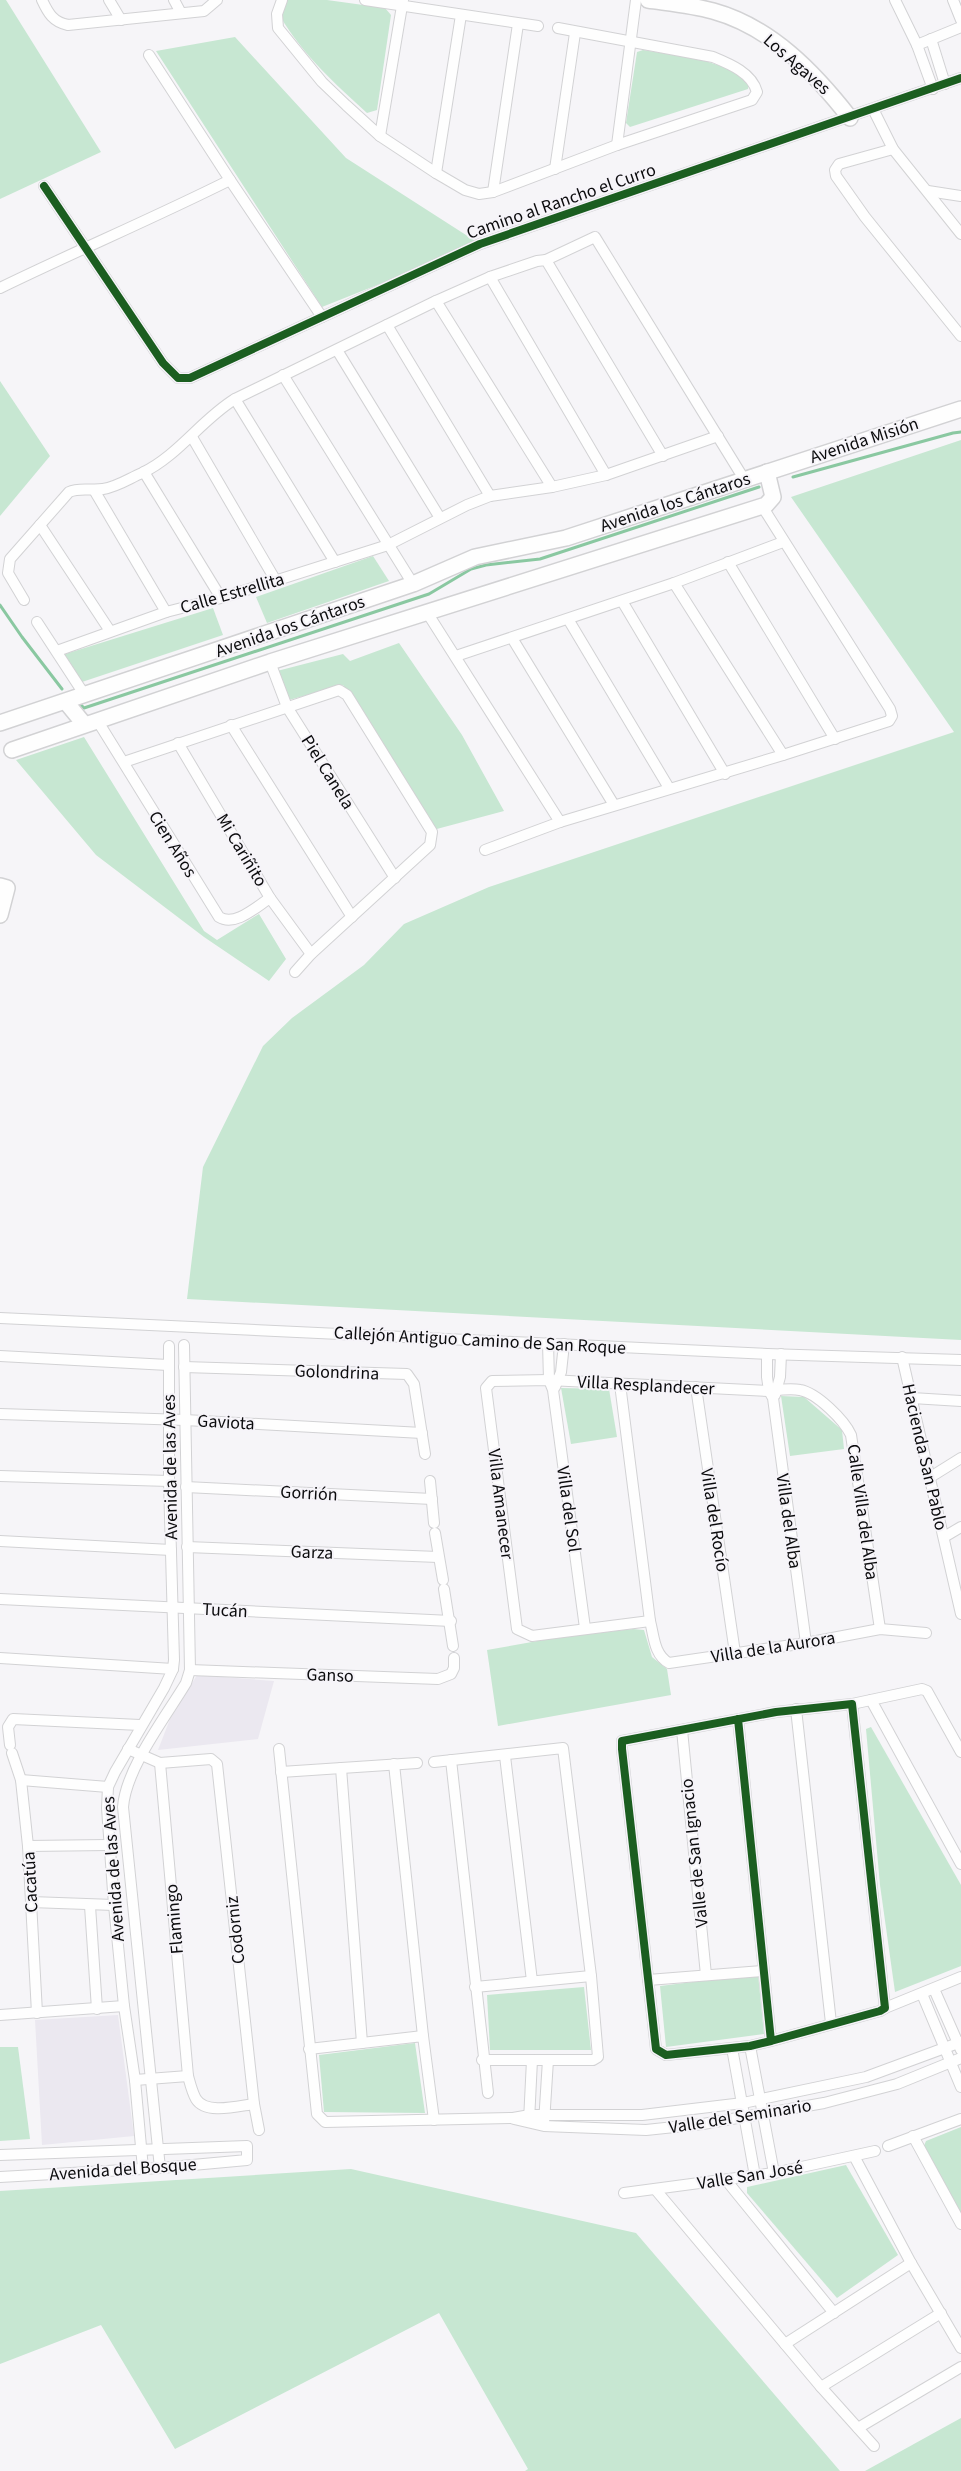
<svg xmlns="http://www.w3.org/2000/svg" width="961" height="2471" viewBox="0 0 961 2471" font-family="'Source Sans 3',sans-serif">
	<style>
		.built { fill: #ebe8f0 }
		.green { fill: #c7e7d2 }
		.lines { fill: none; stroke-linecap: round; stroke-linejoin: round }
		.stream { stroke: #8ac8a1; stroke-width: 3 }
		.street-casing { stroke: #d2d2d4; stroke-width: 12 }
		.secondary-casing { stroke: #d2d2d4; stroke-width: 18 }
		.street { stroke: #fefefe; stroke-width: 10 }
		.secondary { stroke: #fefefe; stroke-width: 15 }
		.cycleway-casing { stroke: #f6f4f9; stroke-width: 11 }
		.cycleway { stroke: #1b5e20; stroke-width: 8 }
		.labels { text-anchor: middle; stroke-width: 4; stroke-linejoin: round; paint-order: stroke }
		.street-label { font-size: 18px; fill: #0b0b0d; stroke: #f6f4f9 }
	</style>
	<rect width="100%" height="100%" fill="#f6f5f8"/>
	<!-- built -->
	<g class="built">
		<polygon points="197,1675 274,1681 258,1739 158,1750 170,1719"/>
		<polygon points="118,2015 134,2136 42,2145 35,2020"/>
	</g>
	<!-- green -->
	<g class="green">
		<polygon points="0,0 6,0 101,152 0,199"/>
		<path d="M287,0H327L385,8L391,15L377,110L367,113C335,84 303,55 280,16Z"/>
		<polygon points="235,37 346,158 480,244 322,307 156,51"/>
		<polygon points="643,50 699,59 727,68 749,83 748,89 630,127 626,123 637,52"/>
		<polygon points="0,381 50,456 0,516"/>
		<polygon points="961,440 961,1340 187,1299 203,1167 263,1046 292,1018 364,965 404,924 489,887 954,732 791,497"/>
		<polygon points="373,556 389,581 267,623 256,597"/>
		<polygon points="213,608 223,635 79,683 62,655"/>
		<polygon points="399,643 462,735 504,811 433,830 343,685 289,700 277,671 343,654 350,661"/>
		<polygon points="84,737 204,931 217,940 259,914 286,959 269,981 204,937 96,855 16,760"/>
		<polygon points="561,1388 609,1389 617,1437 571,1444"/>
		<polygon points="781,1396 804,1397 842,1430 844,1449 790,1456"/>
		<polygon points="633,1629 644,1630 652,1657 667,1669 671,1695 498,1726 487,1650 560,1637"/>
		<polygon points="871,1727 961,1885 961,1966 895,1992 880,1885 866,1729"/>
		<polygon points="758,1974 764,2034 666,2047 660,1986"/>
		<polygon points="584,1987 591,2050 490,2050 487,1995"/>
		<polygon points="415,2043 425,2113 324,2112 319,2055"/>
		<polygon points="0,2047 18,2047 30,2139 0,2141"/>
		<polygon points="961,2127 961,2217 923,2148 926,2141"/>
		<polygon points="846,2165 898,2255 837,2298 747,2193 747,2187"/>
		<polygon points="351,2169 636,2233 840,2471 525,2471 528,2469 439,2313 175,2449 101,2325 0,2364 0,2191"/>
		<polygon points="961,2418 961,2471 865,2471"/>
	</g>
	<g class="lines">
		<!-- stream -->
		<g class="stream">
			<polyline points="793,477 953,433 961,432"/>
			<polyline points="0,605 22,637 62,689"/>
			<polyline points="81,705 84,708 429,594 471,569 486,565 540,559 759,487"/>
		</g>
		<defs>
			<g id="street">
				<path d="M42,0C48,13 53,22 68,25L204,11L217,0"/>
				<polyline points="109,0 121,20"/>
				<polyline points="174,0 181,13"/>
				<path d="M282,0L277,14L278,28L322,82L346,105L380,136L436,173L465,190L479,194L493,192L617,145L752,100L757,92C752,73 730,64 713,57L558,28"/>
				<polyline points="365,0 538,26"/>
				<polyline points="895,0 917,45 961,27"/>
				<polyline points="953,0 961,20"/>
				<polyline points="931,39 945,84"/>
				<polyline points="917,45 933,89"/>
				<polyline points="149,55 230,180 322,317"/>
				<polyline points="873,109 893,149 961,234"/>
				<polyline points="380,136 403,0"/>
				<polyline points="617,145 636,0"/>
				<polyline points="893,149 839,164 835,170 836,176 865,217 961,336"/>
				<polyline points="555,169 575,33"/>
				<polyline points="436,173 461,15"/>
				<polyline points="44,186 163,363 178,378 190,378 480,244 961,78"/>
				<polyline points="928,191 961,196"/>
				<polyline points="493,192 518,24"/>
				<polyline points="546,260 595,237 744,479"/>
				<polyline points="490,277 537,261 546,260 663,456"/>
				<path d="M0,288C76,251 154,218 230,180"/>
				<polyline points="436,301 490,277 606,475"/>
				<polyline points="387,325 490,496"/>
				<polyline points="337,350 440,518"/>
				<polyline points="283,375 413,584"/>
				<polyline points="235,399 335,562"/>
				<polyline points="192,437 276,581"/>
				<polyline points="144,472 221,598"/>
				<polyline points="94,490 166,612"/>
				<polyline points="762,506 890,709 892,716 889,721 783,755"/>
				<polyline points="40,525 110,631"/>
				<polyline points="728,562 835,739"/>
				<path d="M24,600L8,573L10,559L69,492C79,487 92,491 103,489C117,487 130,478 142,473C178,456 202,419 235,399L436,301L552,487"/>
				<polyline points="622,601 725,774"/>
				<polyline points="428,614 560,822"/>
				<polyline points="568,619 669,788"/>
				<polyline points="37,622 84,694"/>
				<polyline points="512,638 614,805"/>
				<polyline points="57,651 166,612 221,598 388,545 467,505 490,496 552,487 606,475 718,436"/>
				<polyline points="456,656 674,583 783,542"/>
				<polyline points="270,662 287,707 395,878"/>
				<path d="M97,720L219,917C235,927 256,907 270,898"/>
				<polyline points="231,725 352,917"/>
				<polyline points="178,743 270,898 311,954"/>
				<polyline points="124,762 339,690 347,695 432,832 430,845 311,954 295,972"/>
				<polyline points="485,850 560,822 783,755 674,583"/>
				<polyline points="0,1318 767,1354 961,1360"/>
				<polyline points="548,1343 549,1380 553,1390 585,1628"/>
				<polyline points="767,1354 767,1377 769,1391 773,1398 806,1643"/>
				<polyline points="0,1356 168,1365"/>
				<polyline points="902,1357 961,1614"/>
				<polyline points="184,1367 407,1374 414,1384 425,1454"/>
				<path d="M620,1384L650,1621C654,1636 654,1655 669,1663L806,1643L880,1629L926,1633"/>
				<polyline points="555,1387 561,1372 564,1344"/>
				<polyline points="696,1387 735,1653"/>
				<polyline points="775,1395 780,1377 781,1354"/>
				<polyline points="912,1398 961,1401"/>
				<polyline points="0,1414 185,1420 422,1433"/>
				<polyline points="0,1476 169,1481"/>
				<polyline points="929,1478 961,1458"/>
				<polyline points="430,1481 434,1523"/>
				<polyline points="186,1487 432,1499"/>
				<polyline points="435,1533 443,1580"/>
				<polyline points="944,1537 961,1527"/>
				<polyline points="0,1541 171,1550"/>
				<polyline points="187,1547 438,1557"/>
				<polyline points="444,1589 453,1646"/>
				<polyline points="0,1599 451,1621"/>
				<path d="M650,1621L532,1636L517,1629L486,1388L492,1381L549,1380L769,1391C778,1390 790,1388 800,1390C817,1393 844,1420 851,1435L880,1629"/>
				<polyline points="0,1658 173,1669"/>
				<polyline points="190,1670 438,1679 451,1674 454,1668 454,1658"/>
				<polyline points="871,1700 961,1864"/>
				<polyline points="852,1704 922,1689 927,1691 961,1752"/>
				<polyline points="796,1709 831,2023"/>
				<polyline points="738,1719 771,2041 880,2011 885,2008 852,1704 776,1712 622,1741 622,1749 656,2049 666,2055 750,2046 771,2041"/>
				<polyline points="682,1730 706,1975"/>
				<polyline points="10,1745 8,1727 13,1719 140,1725"/>
				<polyline points="128,1749 160,1763 211,1759 217,1764 254,2104 259,2130"/>
				<polyline points="279,1749 317,2114 325,2122 513,2118 530,2115 642,2115 743,2103 866,2077 961,2042"/>
				<polyline points="12,1753 21,1780 28,1846 37,2013"/>
				<polyline points="505,1756 532,1981"/>
				<polyline points="451,1760 488,2093"/>
				<polyline points="434,1762 563,1748 591,1976 598,2057 593,2060 482,2060"/>
				<path d="M160,1763L188,2076C190,2083 192,2092 196,2099C206,2115 238,2106 254,2104"/>
				<polyline points="394,1764 423,2036"/>
				<polyline points="341,1768 362,2043"/>
				<polyline points="281,1772 417,1763"/>
				<polyline points="21,1780 108,1787"/>
				<polyline points="28,1846 108,1845"/>
				<polyline points="31,1902 114,1905"/>
				<polyline points="90,1906 97,2009"/>
				<polyline points="648,1980 762,1971"/>
				<polyline points="475,1987 591,1976"/>
				<polyline points="934,1989 961,2050"/>
				<polyline points="922,1994 961,2087"/>
				<polyline points="885,2008 961,1977"/>
				<polyline points="0,2015 124,2006"/>
				<polyline points="750,2046 774,2173"/>
				<polyline points="732,2048 755,2176"/>
				<polyline points="309,2049 423,2036 434,2120"/>
				<polyline points="135,2080 188,2076"/>
				<polyline points="514,2119 544,2126 646,2130 703,2124 824,2103 897,2084 961,2058"/>
				<polyline points="529,2121 532,2060"/>
				<polyline points="544,2123 548,2060"/>
				<polyline points="913,2136 961,2224"/>
				<polyline points="888,2146 961,2119"/>
				<polyline points="0,2155 247,2146 247,2160 160,2168 0,2177"/>
				<polyline points="854,2156 911,2263 961,2348"/>
				<path d="M160,2168L123,1807C126,1768 165,1718 186,1683L190,1670L184,1345"/>
				<polyline points="143,2169 135,2080 124,2006 114,1905 107,1808 108,1787 115,1772 164,1688 173,1669 174,1660 169,1481 169,1346"/>
				<polyline points="726,2180 834,2313"/>
				<polyline points="655,2189 821,2387 874,2446"/>
				<polyline points="624,2193 774,2173 875,2151"/>
				<polyline points="785,2344 911,2263"/>
				<polyline points="821,2387 941,2313"/>
				<polyline points="858,2428 961,2367"/>
			</g>
			<g id="secondary">
				<path d="M648,0C669,3 692,5 713,11C771,27 814,72 850,118"/>
				<polyline points="66,702 84,724"/>
				<polyline points="0,723 413,584 475,557 566,538 961,409"/>
				<polyline points="12,750 270,662 766,505 773,497 767,472"/>
				<polyline points="0,886 7,888 0,915"/>
			</g>
		</defs>
		<!-- street casing -->
		<use href="#street" class="street-casing"/>
		<!-- secondary casing -->
		<use href="#secondary" class="secondary-casing"/>
		<!-- street -->
		<use href="#street" class="street"/>
		<!-- secondary -->
		<use href="#secondary" class="secondary"/>
		<defs>
			<g id="cycleway">
				<polyline points="44,186 163,363 178,378 190,378 480,244 961,78"/>
				<polyline points="738,1719 771,2041 880,2011 885,2008 852,1704 776,1712 622,1741 622,1749 656,2049 666,2055 750,2046 771,2041"/>
			</g>
		</defs>
		<!-- cycleway casing -->
		<use href="#cycleway" class="cycleway-casing"/>
		<!-- cycleway -->
		<use href="#cycleway" class="cycleway"/>
	</g>
	<g class="labels">
		<!-- street labels -->
		<g class="street-label">
			<text transform="translate(797 64) rotate(41)" y="6">Los Agaves</text>
			<text transform="translate(561 201) rotate(-19)" y="6">Camino al Rancho el Curro</text>
			<text transform="translate(864 440) rotate(-18)" y="6">Avenida Misión</text>
			<text transform="translate(675 502) rotate(-18)" y="6">Avenida los Cántaros</text>
			<text transform="translate(232 593) rotate(-16)" y="6">Calle Estrellita</text>
			<text transform="translate(290 626) rotate(-19)" y="6">Avenida los Cántaros</text>
			<text transform="translate(328 772) rotate(58)" y="6">Piel Canela</text>
			<text transform="translate(173 844) rotate(58)" y="6">Cien Años</text>
			<text transform="translate(242 850) rotate(59)" y="6">Mi Cariñito</text>
			<text transform="translate(480 1340) rotate(3)" y="6">Callejón Antiguo Camino de San Roque</text>
			<text transform="translate(337 1372) rotate(2)" y="6">Golondrina</text>
			<text transform="translate(646 1385) rotate(3)" y="6">Villa Resplandecer</text>
			<text transform="translate(226 1422) rotate(3)" y="6">Gaviota</text>
			<text transform="translate(925 1457) rotate(77)" y="6">Hacienda San Pablo</text>
			<text transform="translate(170 1467) rotate(-91)" y="6">Avenida de las Aves</text>
			<text transform="translate(309 1493) rotate(3)" y="6">Gorrión</text>
			<text transform="translate(501 1504) rotate(83)" y="6">Villa Amanecer</text>
			<text transform="translate(569 1509) rotate(82)" y="6">Villa del Sol</text>
			<text transform="translate(863 1512) rotate(82)" y="6">Calle Villa del Alba</text>
			<text transform="translate(715 1520) rotate(81)" y="6">Villa del Rocío</text>
			<text transform="translate(789 1521) rotate(82)" y="6">Villa del Alba</text>
			<text transform="translate(312 1552) rotate(2)" y="6">Garza</text>
			<text transform="translate(225 1610) rotate(3)" y="6">Tucán</text>
			<text transform="translate(773 1647) rotate(-9)" y="6">Villa de la Aurora</text>
			<text transform="translate(330 1675) rotate(2)" y="6">Ganso</text>
			<text transform="translate(694 1853) rotate(-96)" y="6">Valle de San Ignacio</text>
			<text transform="translate(113 1869) rotate(-94)" y="6">Avenida de las Aves</text>
			<text transform="translate(30 1882) rotate(-93)" y="6">Cacatúa</text>
			<text transform="translate(174 1919) rotate(-95)" y="6">Flamingo</text>
			<text transform="translate(235 1930) rotate(-96)" y="6">Codorniz</text>
			<text transform="translate(740 2116) rotate(-9)" y="6">Valle del Seminario</text>
			<text transform="translate(123 2169) rotate(-4)" y="6">Avenida del Bosque</text>
			<text transform="translate(750 2175) rotate(-9)" y="6">Valle San José</text>
		</g>
	</g>
</svg>
